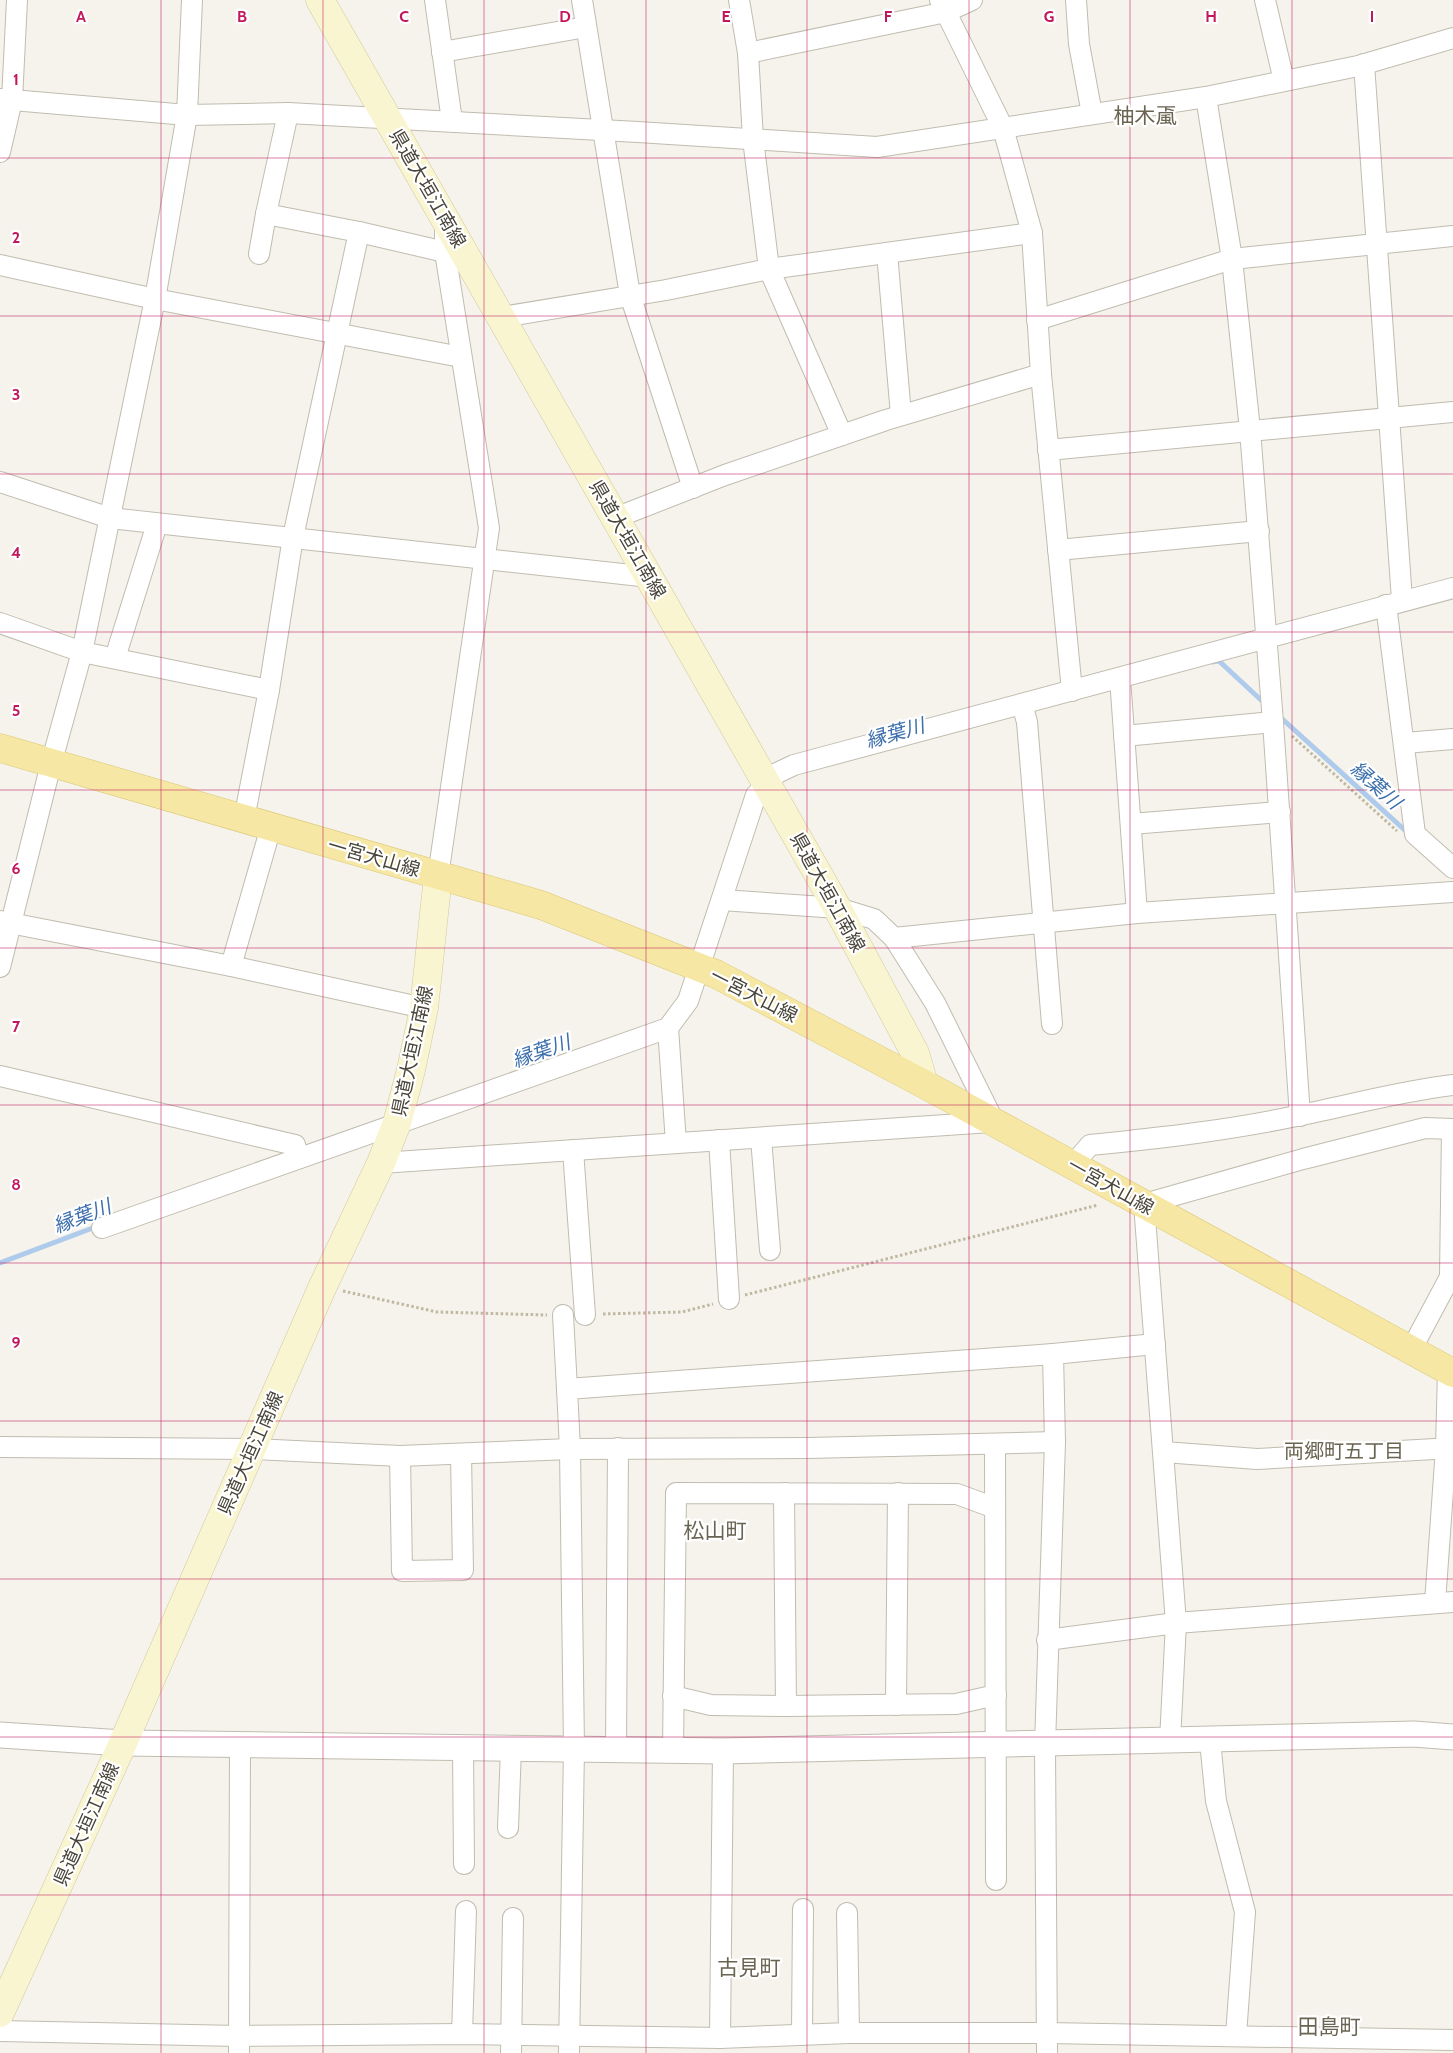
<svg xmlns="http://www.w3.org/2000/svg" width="1453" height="2053" viewBox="0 0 1453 2053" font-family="Cabin,'Noto Sans JP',sans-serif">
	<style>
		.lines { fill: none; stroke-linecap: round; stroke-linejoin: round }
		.stream { stroke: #afcbeb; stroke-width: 5 }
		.minor-casing { stroke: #c0bcaf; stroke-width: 22 }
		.tertiary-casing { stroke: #c0bcaf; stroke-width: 27 }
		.secondary-casing { stroke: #d0c9a0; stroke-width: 29 }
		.primary-casing { stroke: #dac775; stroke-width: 29 }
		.path { stroke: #c0b9a2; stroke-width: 3; stroke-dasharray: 2.5 2.5; stroke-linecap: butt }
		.minor { stroke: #fff; stroke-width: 20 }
		.tertiary { stroke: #fff; stroke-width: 25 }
		.secondary { stroke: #faf5d1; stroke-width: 28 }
		.primary { stroke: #f6e8a4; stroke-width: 28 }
		.grid { fill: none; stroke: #c2185b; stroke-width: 1; stroke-opacity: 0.55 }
		.labels { text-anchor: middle; stroke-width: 4.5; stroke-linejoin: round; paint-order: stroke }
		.street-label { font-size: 19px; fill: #49453a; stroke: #fff }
		.water-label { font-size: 20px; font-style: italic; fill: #3c6fac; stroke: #fff }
		.neighbourhood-label { font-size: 20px; fill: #6a6452; stroke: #fff }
		.quarter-label { font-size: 21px; fill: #6a6452; stroke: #fff }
		.grid-label { font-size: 16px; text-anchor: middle; font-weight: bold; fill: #c2185b; stroke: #fff; stroke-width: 4.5; stroke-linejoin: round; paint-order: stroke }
	</style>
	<rect width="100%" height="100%" fill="#f5f3ec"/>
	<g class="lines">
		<!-- stream -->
		<g class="stream">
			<polyline points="1212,662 1219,661 1261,700"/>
			<polyline points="1279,716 1408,833"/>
			<polyline points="0,1263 98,1226"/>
		</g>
		<defs>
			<g id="minor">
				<polyline points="435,0 452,121"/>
				<polyline points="582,0 630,295 693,488"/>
				<polyline points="739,0 748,53 753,139 769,269 842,435"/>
				<polyline points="940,0 1003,128 1032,233 1041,374 1072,691"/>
				<polyline points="1076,0 1079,44 1092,114"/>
				<polyline points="1265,0 1284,81"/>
				<polyline points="442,52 586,27"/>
				<polyline points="748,53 946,12 972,0"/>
				<polyline points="1364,64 1402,600"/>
				<polyline points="1206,97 1232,259 1250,430 1273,722 1300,1116"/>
				<polyline points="0,99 187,115 288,113 638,132 877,147 1206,97 1358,66 1453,38"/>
				<polyline points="0,152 12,100 17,0"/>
				<polyline points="266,214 359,232 445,252"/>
				<polyline points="887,253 901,415"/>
				<polyline points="259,254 266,214 288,113"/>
				<polyline points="0,265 155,299 461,357"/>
				<polyline points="502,317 666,290 769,269 1032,233"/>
				<polyline points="1037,320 1232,259 1453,236"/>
				<polyline points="1048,450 1453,412"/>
				<polyline points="0,482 110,518 650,577"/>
				<polyline points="615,518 725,475 886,420 1041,374"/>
				<polyline points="1058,550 1259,531"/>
				<polyline points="1386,605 1415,834 1453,868"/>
				<polyline points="0,623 82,652 269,690"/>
				<polyline points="115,658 157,524"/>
				<polyline points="1120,678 1137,913"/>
				<polyline points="1022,704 1027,722 1052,1024"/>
				<polyline points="1124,736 1273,722"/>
				<polyline points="1405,743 1453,739"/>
				<polyline points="244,819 269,690 293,537 359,232"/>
				<polyline points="1131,824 1280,812"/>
				<polyline points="438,876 489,528 445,252 445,220"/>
				<polyline points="722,900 838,908 874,919 894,938 935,1003 995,1124"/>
				<polyline points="0,921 231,966 424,1008"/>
				<polyline points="894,938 1137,913 1453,892"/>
				<polyline points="231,966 271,827"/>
				<polyline points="0,967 51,764 82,652 155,299 187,115 192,0"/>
				<polyline points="668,1028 676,1143"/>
				<polyline points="0,1076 295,1145 299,1158"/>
				<polyline points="761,1138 770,1250"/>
				<polyline points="719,1140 729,1299"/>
				<polyline points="573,1150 585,1315"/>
				<polyline points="381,1163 991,1122"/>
				<path d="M1073,1165L1090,1145C1161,1138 1231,1130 1301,1115C1351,1105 1401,1091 1453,1085"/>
				<polyline points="102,1228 668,1028 688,1001 756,795 777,773 794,765 1453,588"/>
				<polyline points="563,1315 567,1389"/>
				<polyline points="1411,1350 1450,1277 1452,1129"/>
				<polyline points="995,1444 996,1880"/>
				<polyline points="0,1447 252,1449 400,1456 570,1449 808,1448 1055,1442"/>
				<polyline points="1164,1452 1257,1459 1453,1448"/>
				<polyline points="400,1456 402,1571 463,1570 461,1454"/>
				<polyline points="784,1493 786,1706"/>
				<polyline points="1435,1603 1446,1448 1448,1370"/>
				<polyline points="1047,1640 1176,1623 1453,1602"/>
				<polyline points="673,1696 711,1705 786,1706 956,1704 996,1695"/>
				<polyline points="896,1705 898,1493"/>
				<polyline points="1170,1741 1176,1623 1144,1204 1303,1159 1425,1128 1453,1129"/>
				<polyline points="1210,1741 1216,1801 1245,1912 1236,2035"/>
				<polyline points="463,1747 464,1864"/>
				<polyline points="616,1749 618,1448"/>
				<polyline points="673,1751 676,1493 957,1494 995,1508"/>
				<polyline points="508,1828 511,1748"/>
				<polyline points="847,1913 849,2033"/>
				<polyline points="0,2031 239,2036 462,2034 720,2038 849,2033 1047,2033 1453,2040"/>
				<polyline points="462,2034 466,1911"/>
				<polyline points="802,2035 803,1909"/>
				<polyline points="720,2038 723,1751"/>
				<polyline points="239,2053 240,1745"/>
				<polyline points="511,2053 513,1918"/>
				<polyline points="569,2053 574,1748 570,1449 567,1389 1053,1354"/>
				<polyline points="1047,2053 1045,1745 1055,1442 1053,1354 1155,1344"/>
			</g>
			<polyline id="tertiary" points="0,1735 123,1743 723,1751 1414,1734 1453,1737"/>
			<g id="secondary">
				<polyline points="320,0 834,902 915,1053 924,1084"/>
				<polyline points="0,2013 123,1743 322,1288 381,1163 397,1123 411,1070 424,1008 438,876"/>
			</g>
			<polyline id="primary" points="0,748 541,905 716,974 924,1084 1453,1373"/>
		</defs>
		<!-- minor casing -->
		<use href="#minor" class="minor-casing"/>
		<!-- tertiary casing -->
		<use href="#tertiary" class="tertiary-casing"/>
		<!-- secondary casing -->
		<use href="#secondary" class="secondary-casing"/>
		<!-- primary casing -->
		<use href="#primary" class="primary-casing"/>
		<!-- path -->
		<g class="path">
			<polyline points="1292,736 1397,831"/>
			<polyline points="343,1291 437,1312 547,1315"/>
			<polyline points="745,1295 1098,1205"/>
			<polyline points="603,1314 682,1312 713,1304"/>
		</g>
		<!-- minor -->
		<use href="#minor" class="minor"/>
		<!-- tertiary -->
		<use href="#tertiary" class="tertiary"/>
		<!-- secondary -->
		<use href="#secondary" class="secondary"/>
		<!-- primary -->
		<use href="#primary" class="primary"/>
	</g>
	<!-- grid -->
	<path class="grid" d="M161,0V2053M323,0V2053M484,0V2053M646,0V2053M807,0V2053M969,0V2053M1130,0V2053M1292,0V2053M0,158H1453M0,316H1453M0,474H1453M0,632H1453M0,790H1453M0,948H1453M0,1105H1453M0,1263H1453M0,1421H1453M0,1579H1453M0,1737H1453M0,1895H1453"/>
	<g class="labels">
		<!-- street labels -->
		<g class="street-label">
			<text transform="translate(428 188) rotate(60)" y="7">県道大垣江南線</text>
			<text transform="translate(628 539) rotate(60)" y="7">県道大垣江南線</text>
			<text transform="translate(374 857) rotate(16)" y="7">一宮犬山線</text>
			<text transform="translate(828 892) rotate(61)" y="7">県道大垣江南線</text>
			<text transform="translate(754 995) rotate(27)" y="7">一宮犬山線</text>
			<text transform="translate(412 1051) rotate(-78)" y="7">県道大垣江南線</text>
			<text transform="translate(1111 1186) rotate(29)" y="7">一宮犬山線</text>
			<text transform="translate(250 1453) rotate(-66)" y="7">県道大垣江南線</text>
			<text transform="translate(86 1824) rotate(-66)" y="7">県道大垣江南線</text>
		</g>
		<!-- water labels -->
		<g class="water-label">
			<text transform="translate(895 733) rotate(-16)" y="7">縁葉川</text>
			<text transform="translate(1376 785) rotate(42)" y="7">縁葉川</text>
			<text transform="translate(541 1051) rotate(-19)" y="7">縁葉川</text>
			<text transform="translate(82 1216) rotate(-21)" y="7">縁葉川</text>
		</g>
		<!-- neighbourhood labels -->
		<g class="neighbourhood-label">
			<text x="1344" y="1458">両郷町五丁目</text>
		</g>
		<!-- quarter labels -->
		<g class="quarter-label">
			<text x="1145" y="123">柚木颪</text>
			<text x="715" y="1538">松山町</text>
			<text x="749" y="1975">古見町</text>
			<text x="1329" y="2034">田島町</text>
		</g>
	</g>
	<g class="grid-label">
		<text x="81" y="22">A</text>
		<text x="242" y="22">B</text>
		<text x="404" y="22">C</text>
		<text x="565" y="22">D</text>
		<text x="726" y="22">E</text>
		<text x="888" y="22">F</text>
		<text x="1049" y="22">G</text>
		<text x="1211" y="22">H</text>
		<text x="1372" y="22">I</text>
		<text x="16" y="85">1</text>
		<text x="16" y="243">2</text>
		<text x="16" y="400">3</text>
		<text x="16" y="558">4</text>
		<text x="16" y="716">5</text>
		<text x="16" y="874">6</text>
		<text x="16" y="1032">7</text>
		<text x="16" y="1190">8</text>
		<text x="16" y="1348">9</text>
	</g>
</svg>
